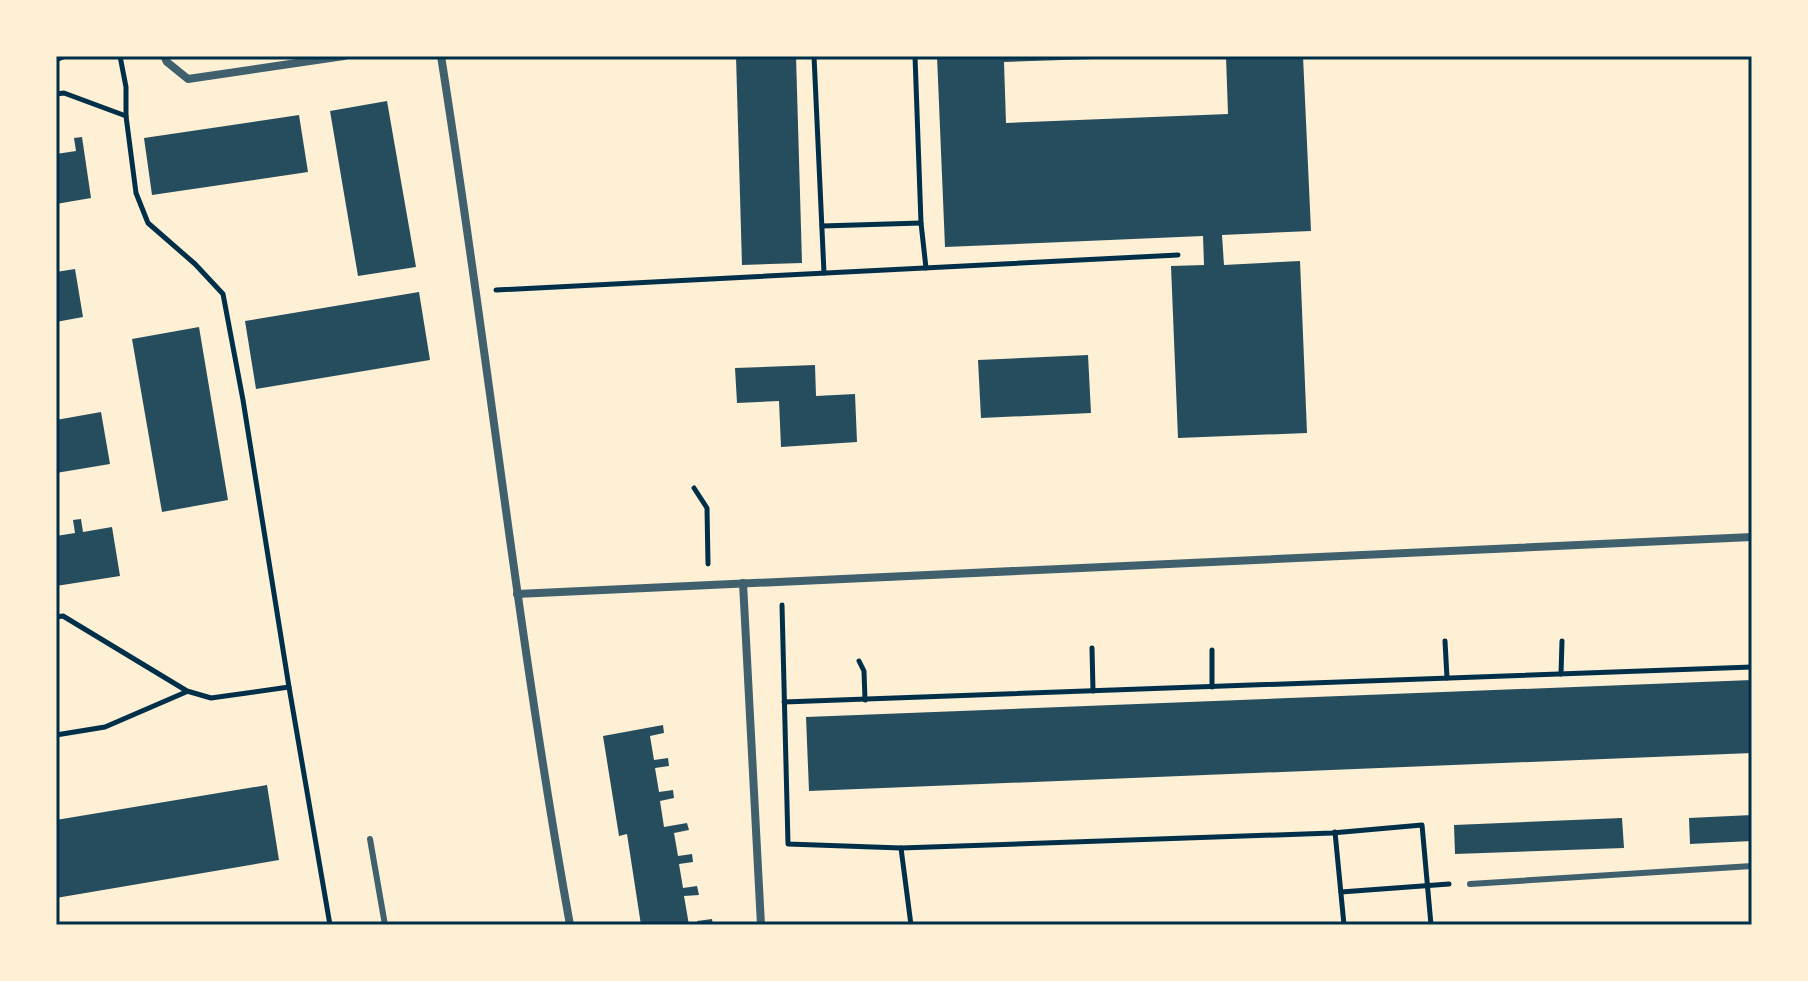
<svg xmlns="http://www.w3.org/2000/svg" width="1808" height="981" viewBox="0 0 1808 981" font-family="'DM Sans',sans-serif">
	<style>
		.building { fill: #264d5e }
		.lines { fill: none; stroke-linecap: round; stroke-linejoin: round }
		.path { stroke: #003049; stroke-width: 5 }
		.service { stroke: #3f606c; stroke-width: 6 }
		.minor { stroke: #3f606c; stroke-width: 8 }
		.neatline { fill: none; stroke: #003049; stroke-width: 3 }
	</style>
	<rect width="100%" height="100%" fill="#fdf0d5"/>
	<!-- building -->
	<g class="building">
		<polygon points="736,56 796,56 802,263 742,265"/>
		<polygon points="937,56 1092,56 1093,59 1004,62 1006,123 1228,114 1226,56 1303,56 1311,231 1222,235 1224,265 1300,261 1307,433 1178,438 1171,266 1204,265 1203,236 945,247"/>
		<polygon points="387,101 416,267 358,276 330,111"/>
		<polygon points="299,115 308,172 152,195 144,138"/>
		<polygon points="82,137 91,198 56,204 56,154 76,151 74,138"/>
		<polygon points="75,269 83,317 56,322 56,272"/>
		<polygon points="419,292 430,360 256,389 245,321"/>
		<polygon points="199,327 228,500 162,512 132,339"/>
		<polygon points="1088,355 1091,413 981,418 978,360"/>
		<polygon points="815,365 816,396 855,394 857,442 781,447 779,401 737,403 735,368"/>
		<polygon points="101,412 110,464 56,473 56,420"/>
		<polygon points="81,519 83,532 112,527 120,576 56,586 56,536 75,533 73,520"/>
		<polygon points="1752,680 1752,753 809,791 806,717"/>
		<polygon points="663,725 664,733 650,736 654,760 668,758 669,766 655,768 659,792 673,790 674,798 660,801 664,827 687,823 689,830 674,833 678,856 692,854 693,862 679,864 683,888 697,886 699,895 684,896 689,925 641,925 627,834 619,836 603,736"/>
		<polygon points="267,785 279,860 56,898 56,820"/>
		<polygon points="1752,815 1752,841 1690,844 1689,818"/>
		<polygon points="1622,818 1624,848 1455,854 1454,825"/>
		<polygon points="712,919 713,925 698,925 697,921"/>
	</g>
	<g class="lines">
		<!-- path -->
		<g class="path">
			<polyline points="120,56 126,87 126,116"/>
			<polyline points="814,56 824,273"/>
			<polyline points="915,56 921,223 926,268"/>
			<polyline points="56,60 65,56"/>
			<polyline points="56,94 64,93 126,116 136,193 148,223 195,264 223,294 243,400 289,687 330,925"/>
			<polyline points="822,226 921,223"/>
			<polyline points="496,290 1178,255"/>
			<polyline points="694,488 707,508 708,564"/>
			<polyline points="782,605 788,844 901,848 1332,833 1422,825 1431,925"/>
			<polyline points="56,617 63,616 187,691 211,698 289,687"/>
			<polyline points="1445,641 1447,678"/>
			<polyline points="1092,648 1093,691"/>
			<polyline points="859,661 864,671 865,700"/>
			<polyline points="1561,674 1562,641"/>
			<polyline points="1212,687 1212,650"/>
			<polyline points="784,702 1752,667"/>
			<polyline points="56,735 105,727 186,692"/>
			<polyline points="1335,832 1344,925"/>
			<polyline points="901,848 911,925"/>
			<polyline points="1341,892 1449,884"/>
		</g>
		<!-- service -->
		<g class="service">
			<polyline points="370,839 385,925"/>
			<polyline points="1470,884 1752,866"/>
		</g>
		<!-- minor -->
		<g class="minor">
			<polyline points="164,56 167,62 188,79 344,56"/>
			<path d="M441,56C487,345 518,637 570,925"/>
			<polyline points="743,583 761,925"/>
			<polyline points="517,594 1752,537"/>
		</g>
	</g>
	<!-- border -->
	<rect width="1808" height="981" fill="none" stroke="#fdf0d5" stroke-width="116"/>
	<rect x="58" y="58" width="1692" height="865" class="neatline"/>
</svg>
